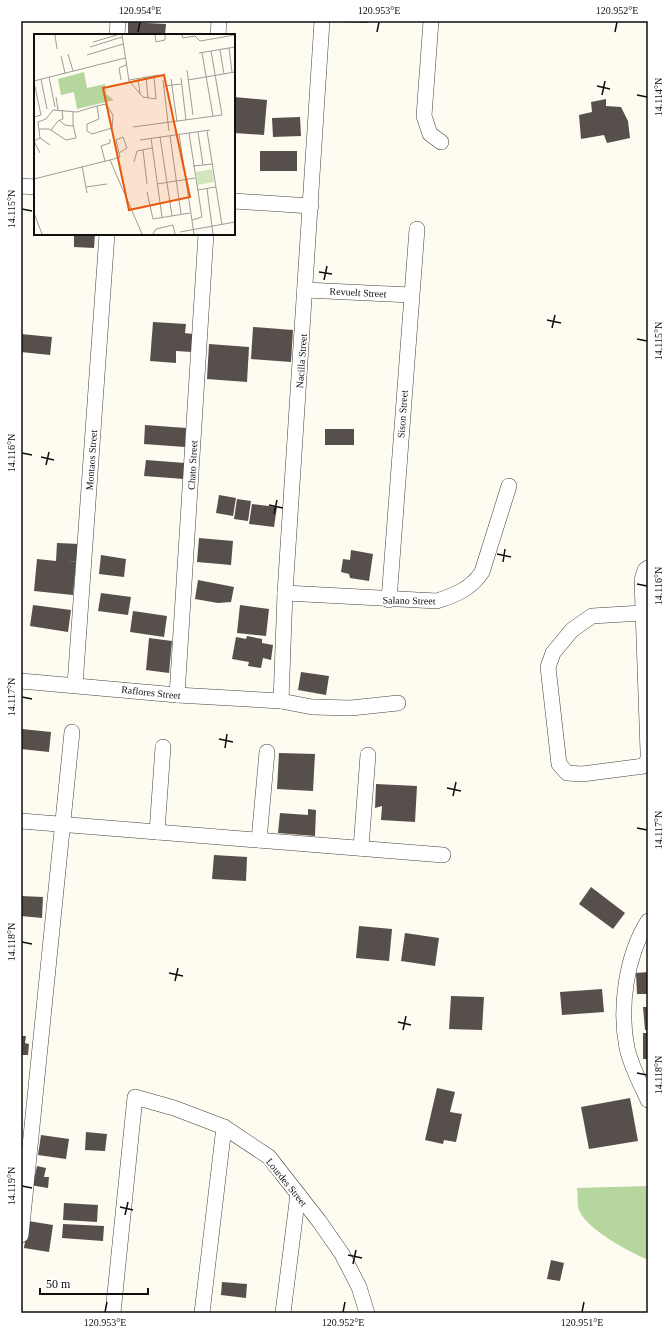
<svg xmlns="http://www.w3.org/2000/svg" width="669" height="1334" viewBox="0 0 669 1334" font-family="Georgia,serif">
	<style>
		.forest { fill: #b5d69c }
		.building { fill: #564f4b }
		.lines { fill: none; stroke-linecap: round; stroke-linejoin: round }
		.minor-casing { stroke: #414141; stroke-width: 16 }
		.minor { stroke: #fff; stroke-width: 15 }
		.ticks { fill: none; stroke: #0e0e0e; stroke-width: 1.5 }
		.labels { text-anchor: middle; stroke-width: 4; stroke-linejoin: round; paint-order: stroke }
		.street-label { font-size: 10px; fill: #0e0e0e; stroke: #fff }
		.inset-road { fill: none; stroke: #9e9c96; stroke-width: 1 }
		.view { fill: #e8590c; fill-opacity: 0.15; stroke: #e8590c; stroke-width: 2 }
		.inset-edge { fill: none; stroke: #0e0e0e; stroke-width: 2 }
		.neatline { fill: none; stroke: #0e0e0e; stroke-width: 1.5 }
		.ticks-label { font-size: 10px; text-anchor: middle; fill: #0e0e0e }
	</style>
	<rect width="100%" height="100%" fill="#fefbf0"/>
	<!-- forest -->
	<path class="forest" d="M648,1186V1260C630,1252 586,1229 579,1210C577,1204 578,1195 577,1188Z"/>
	<!-- building -->
	<g class="building">
		<polygon points="337,21 368,21 368,23 337,22"/>
		<polygon points="128,22 166,24 165,35 128,35"/>
		<polygon points="234,97 267,100 264,135 234,133"/>
		<polygon points="606,99 606,106 621,107 628,121 630,138 607,143 604,135 581,139 579,115 592,112 591,102"/>
		<polygon points="300,117 301,136 273,137 272,118"/>
		<rect x="260" y="151" width="37" height="20"/>
		<polygon points="74,234 95,234 94,248 74,247"/>
		<polygon points="153,322 186,324 185,333 193,334 192,352 176,351 176,363 150,361"/>
		<polygon points="253,327 293,330 291,362 251,359"/>
		<polygon points="21,334 52,337 50,355 21,352"/>
		<polygon points="209,344 249,347 247,382 207,379"/>
		<polygon points="145,425 186,428 185,447 144,444"/>
		<rect x="325" y="429" width="29" height="16"/>
		<polygon points="146,460 185,463 184,479 144,476"/>
		<polygon points="219,495 236,498 233,516 216,513"/>
		<polygon points="237,499 251,501 248,521 234,519"/>
		<polygon points="252,504 277,507 274,527 249,524"/>
		<polygon points="199,538 233,541 231,565 197,562"/>
		<polygon points="57,543 80,544 79,562 68,561 76,562 73,595 34,591 37,559 56,561"/>
		<polygon points="351,550 373,554 369,581 350,578 349,574 341,572 343,559 350,560"/>
		<polygon points="101,555 126,559 124,577 99,574"/>
		<polygon points="198,580 234,587 231,602 218,603 195,599"/>
		<polygon points="101,593 131,597 128,615 98,611"/>
		<polygon points="33,605 71,610 68,632 30,626"/>
		<polygon points="240,605 269,609 266,636 237,633"/>
		<polygon points="133,611 167,616 164,637 130,632"/>
		<polygon points="247,636 262,639 262,643 273,645 271,660 263,658 261,668 248,666 249,662 232,659 236,637 246,639"/>
		<polygon points="149,638 172,641 169,673 146,670"/>
		<polygon points="301,672 329,676 326,695 298,690"/>
		<polygon points="22,729 51,732 49,752 21,749"/>
		<polygon points="279,753 315,754 313,791 277,789"/>
		<polygon points="376,784 417,786 415,822 381,820 382,806 375,808"/>
		<polygon points="308,809 316,810 315,836 278,833 280,813 308,815"/>
		<polygon points="214,855 247,857 246,881 212,879"/>
		<polygon points="591,887 625,913 613,929 579,904"/>
		<polygon points="21,896 43,897 42,918 21,916"/>
		<polygon points="359,926 392,929 389,961 356,958"/>
		<polygon points="405,933 439,938 435,966 401,961"/>
		<polygon points="648,972 648,994 637,994 636,973"/>
		<polygon points="602,989 604,1012 562,1015 560,992"/>
		<polygon points="451,996 484,997 482,1030 449,1029"/>
		<polygon points="643,1007 648,1007 648,1030 645,1030"/>
		<rect x="643" y="1033" width="5" height="26"/>
		<polygon points="21,1036 26,1036 25,1043 29,1044 28,1055 21,1055"/>
		<polygon points="437,1088 455,1092 450,1112 462,1114 456,1142 444,1140 443,1144 425,1140"/>
		<polygon points="630,1098 638,1141 589,1149 581,1107"/>
		<polygon points="86,1132 107,1134 105,1151 85,1150"/>
		<polygon points="41,1135 69,1139 66,1159 38,1155"/>
		<polygon points="37,1166 46,1168 44,1177 49,1177 48,1188 30,1185 32,1175 35,1175"/>
		<polygon points="64,1203 98,1205 97,1222 63,1220"/>
		<polygon points="28,1221 53,1225 49,1252 24,1248"/>
		<polygon points="63,1224 104,1226 103,1241 62,1238"/>
		<polygon points="551,1260 564,1263 560,1281 547,1279"/>
		<polygon points="222,1282 247,1284 246,1298 221,1295"/>
	</g>
	<g class="lines">
		<defs>
			<g id="minor">
				<polyline points="431,21 424,116 430,134 441,142"/>
				<polyline points="117,35 118,21"/>
				<polyline points="218,35 219,21"/>
				<polyline points="21,186 35,187"/>
				<polyline points="234,201 311,206"/>
				<polyline points="305,290 411,295"/>
				<polyline points="648,568 645,570 642,580 648,752"/>
				<path d="M285,593L437,601C455,595 471,589 482,572L509,486"/>
				<polyline points="389,600 417,229"/>
				<polyline points="642,613 592,616 572,630 553,653 548,667 559,764 567,773 582,774 644,766 648,759"/>
				<polyline points="21,681 177,695 281,701 312,707 351,708 398,703"/>
				<polyline points="75,685 107,234"/>
				<polyline points="177,695 206,234"/>
				<polyline points="281,701 285,593 322,21"/>
				<polyline points="21,821 443,855"/>
				<polyline points="157,832 163,747"/>
				<polyline points="259,840 267,752"/>
				<polyline points="361,848 368,755"/>
				<path d="M648,921C626,956 619,1008 627,1048C631,1066 640,1083 648,1100"/>
				<polyline points="21,1235 72,732"/>
				<polyline points="113,1313 135,1097 174,1108 224,1127 269,1157 319,1221 342,1254 359,1287 367,1313"/>
				<polyline points="202,1313 224,1127"/>
				<polyline points="283,1313 298,1194"/>
			</g>
		</defs>
		<!-- minor casing -->
		<use href="#minor" class="minor-casing"/>
		<!-- minor -->
		<use href="#minor" class="minor"/>
	</g>
	<!-- ticks -->
	<path class="ticks" d="M138,32L140,22M377,32L379,22M615,32L617,22M597,86L610,89M602,95L605,81M637,95L647,97M22,209L32,211M319,272L332,274M324,280L327,266M547,320L561,323M552,328L555,315M637,339L647,341M22,453L32,455M41,457L54,460M46,465L49,452M269,505L283,508M274,514L277,500M497,554L511,557M503,562L505,549M637,584L647,586M22,697L32,699M219,739L233,742M225,748L227,734M447,788L461,791M453,796L456,782M637,828L647,830M22,942L32,944M169,973L183,976M175,981L178,968M398,1022L411,1025M403,1030L406,1016M637,1073L647,1075M22,1186L32,1188M120,1207L133,1210M125,1215L128,1202M348,1255L362,1258M353,1264L356,1250M105,1312L107,1302M343,1312L345,1302M582,1312L584,1302"/>
	<g class="labels">
		<!-- street labels -->
		<g class="street-label">
			<text transform="translate(358 292) rotate(3)" y="4">Revuelt Street</text>
			<text transform="translate(301 361) rotate(-86)" y="4">Nacilla Street</text>
			<text transform="translate(402 414) rotate(-86)" y="4">Sison Street</text>
			<text transform="translate(91 460) rotate(-86)" y="4">Montaos Street</text>
			<text transform="translate(192 465) rotate(-87)" y="4">Chato Street</text>
			<text transform="translate(409 600) rotate(1)" y="4">Salano Street</text>
			<text transform="translate(151 692) rotate(6)" y="4">Raflores Street</text>
			<text transform="translate(287 1182) rotate(51)" y="4">Lourdes Street</text>
		</g>
	</g>
	<!-- overview -->
	<g transform="translate(34 34)">
		<rect width="201" height="201" fill="#fefbf0"/>
		<path d="M178,135L180,148L164,151L162,138Z" fill="#d1e6bc"/>
		<path d="M50,38L53,54L71,50L72,60L80,66L43,75L40,58L27,61L24,45Z" fill="#b5d69c"/>
		<path class="inset-road" d="M21,1L23,15M88,1L95,47L109,63L122,65L120,42M121,1L122,8L131,6V1M148,1L149,4L161,2L166,7L201,1M59,8L83,1M56,13L88,3M195,14L198,38M186,16L190,40M165,19L201,13M168,19L179,82M34,20L39,37M53,21L89,10M27,22L31,39M153,36L159,81M15,43L21,73M112,43L114,64M147,44L152,86M7,45L13,75M104,45L106,60M137,45L143,88M87,46L85,34L92,31M95,46L125,41M129,46L135,97M154,46L201,38M0,47L91,24M0,48L7,81L0,83M130,52L147,50M22,63L24,76M26,87L31,91L39,92M99,93L188,81L177,17M5,95H15L32,106L42,104L39,90V78M17,96L24,87L29,85L28,76M173,97L188,191M164,98L169,131M155,99L168,183L158,186M145,100L160,200M136,102L147,180M126,103L138,182M6,104L16,111M117,104L128,183M106,106L176,96M0,107L6,104L4,88L12,85L19,76L43,78L59,73L63,72L72,70L79,81L78,94L58,100L53,97V90L65,85L63,72M0,107L6,119M109,116L113,150M76,126L86,123L82,106L89,103L93,114L85,119M71,127L67,112L76,109V105M100,128L103,117L118,114M48,132L53,159M159,132L179,130M0,145L76,126L108,200M123,150L161,144M52,153L73,150M173,155L179,200M163,156L182,153M113,158L119,185L156,179M0,179L8,200M146,198L201,188M119,200L122,195L139,191L141,200"/>
		<path class="view" d="M130,41L156,163L95,176L69,54Z"/>
		<rect width="201" height="201" class="inset-edge"/>
	</g>
	<!-- border -->
	<rect width="669" height="1334" fill="none" stroke="#ffffff" stroke-width="44"/>
	<!-- scale -->
	<path d="M40 1288v6h108v-6" fill="none" stroke="#0e0e0e" stroke-width="2"/>
	<text x="46" y="1288" font-size="12" fill="#0e0e0e" stroke="#ffffff" stroke-width="3" paint-order="stroke">50 m</text>
	<rect x="22" y="22" width="625" height="1290" class="neatline"/>
	<g class="ticks-label">
		<text x="140" y="14">120.954°E</text>
		<text x="379" y="14">120.953°E</text>
		<text x="617" y="14">120.952°E</text>
		<text transform="translate(658 97) rotate(-90)" y="4">14.114°N</text>
		<text transform="translate(11 209) rotate(-90)" y="4">14.115°N</text>
		<text transform="translate(658 341) rotate(-90)" y="4">14.115°N</text>
		<text transform="translate(11 453) rotate(-90)" y="4">14.116°N</text>
		<text transform="translate(658 586) rotate(-90)" y="4">14.116°N</text>
		<text transform="translate(11 697) rotate(-90)" y="4">14.117°N</text>
		<text transform="translate(658 830) rotate(-90)" y="4">14.117°N</text>
		<text transform="translate(11 942) rotate(-90)" y="4">14.118°N</text>
		<text transform="translate(658 1075) rotate(-90)" y="4">14.118°N</text>
		<text transform="translate(11 1186) rotate(-90)" y="4">14.119°N</text>
		<text x="105" y="1326">120.953°E</text>
		<text x="343" y="1326">120.952°E</text>
		<text x="582" y="1326">120.951°E</text>
	</g>
</svg>
